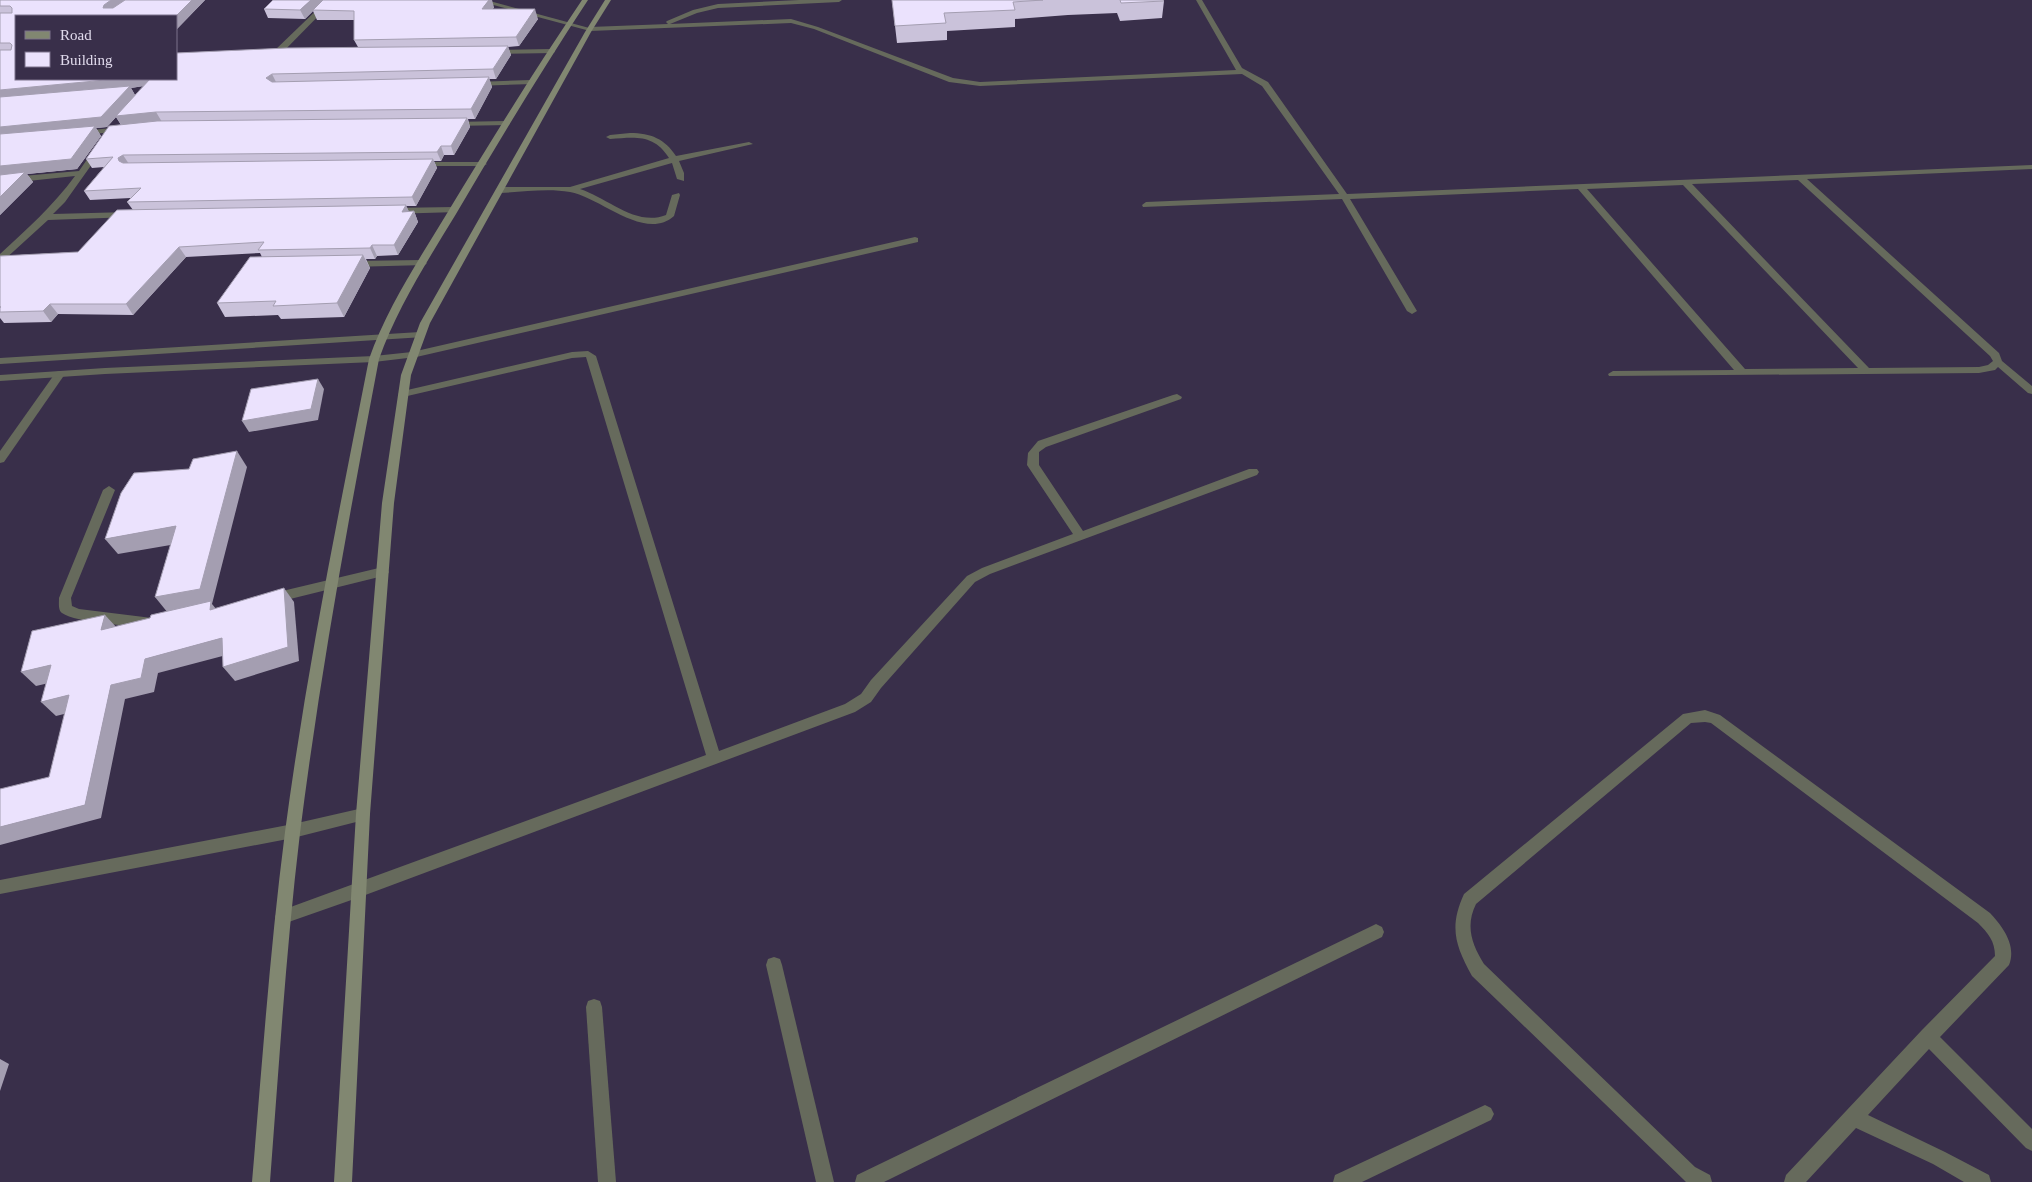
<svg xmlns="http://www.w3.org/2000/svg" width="2032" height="1182" viewBox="0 0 2032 1182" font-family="Georgia,serif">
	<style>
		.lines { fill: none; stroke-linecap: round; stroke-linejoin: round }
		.service { fill: #666a5c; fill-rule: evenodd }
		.minor { fill: #666a5c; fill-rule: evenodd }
		.tertiary { fill: #666a5c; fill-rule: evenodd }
		.secondary { fill: #818771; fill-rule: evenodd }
		.wall { fill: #cac2da; fill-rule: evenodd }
		.shaded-wall { fill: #a49eb1 }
		.building { fill: #ebe2fd; stroke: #a49eb1 }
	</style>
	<rect width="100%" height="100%" fill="#392f4a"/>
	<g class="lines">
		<!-- service -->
		<g class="service">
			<path d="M799,0H842L839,2L718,8L697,13L670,24L791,19L818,27L953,78L980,82L1236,70L1196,0H1202L1242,68L1268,82L1347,194L2032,165V169L1807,179L1999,353L2002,361L2032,386V394L2028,393L1998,367L1995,370L1979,373L1609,376L1608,374L1613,371L1734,370L1578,189L1350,199L1417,311L1412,314L1407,311L1342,199L1143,207L1142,205L1146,202L1339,194L1262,86L1242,74L980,86L949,82L814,29L791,23L590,31L587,29L590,27L668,24L666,22L667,21L693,10L718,4ZM1798,180L1990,356L1993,361L1988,365L1979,367L1869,368L1692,184ZM1683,185L1858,368L1745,369L1587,189Z"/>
			<path d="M630,133C651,133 665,139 676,156L749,142L753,144L679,161L684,173V181L677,179L672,163L580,189C608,198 636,227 666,215L672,195L679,193L680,195L674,216C645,242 600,197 570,192C547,188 523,192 500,193L496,190L500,187H570L669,158C654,134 636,137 610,139L606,137L610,135Z"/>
			<polygon points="915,237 918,238 918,242 412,358 407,355 412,352"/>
			<polygon points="588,351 596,356 719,751 845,704 861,694 871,680 967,576 982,568 1073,534 1027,465 1028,453 1038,441 1173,395 1177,394 1182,397 1181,399 1046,447 1039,452 1039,465 1083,531 1249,469 1257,469 1259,472 1257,475 990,574 975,582 881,688 871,702 855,712 360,897 283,924 277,922 275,917 277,912 706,755 586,357 572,358 403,397 398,394 403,391 572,352"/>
			<path d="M109,486L115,490L71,598L72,606L79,609L152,618L157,620L158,623L157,626L152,628C133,626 76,623 62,613C58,610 59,603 59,598L103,490Z"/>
			<polygon points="383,567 387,569 389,572 387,575 274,603 270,601 268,598 270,595 274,593"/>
			<path d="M1705,710L1720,715L1990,913C2002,926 2017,945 2009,965L1940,1037L2032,1129V1151L2026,1148L1929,1049L1868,1115L1945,1152L1989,1175L1991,1182H1964L1933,1164L1856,1128L1806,1182H1784L1786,1175L1922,1030L1995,956C1995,941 1988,933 1978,923L1711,723L1705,722L1691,723L1476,904C1465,926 1472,945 1484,964L1695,1167L1710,1175L1712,1182H1686L1683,1179L1472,976C1455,945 1449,927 1464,894L1683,714Z"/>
		</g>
		<!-- minor -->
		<g class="minor">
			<polygon points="327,0 334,0 279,56 273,56 273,52"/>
			<polygon points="475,0 486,0 593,29 590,31"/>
			<polygon points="551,49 555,51 554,53 494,54 490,52 494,50"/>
			<polygon points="530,80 533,80 533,84 475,86 471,84 475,82"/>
			<polygon points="506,121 510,123 509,125 452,126 448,124 452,122"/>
			<polygon points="122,127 126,129 125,131 82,135 78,133 82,131"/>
			<path d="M95,148L102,150L65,202L53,214L129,212L132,213V217L48,220L3,261L0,262V254C27,229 53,206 75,176L0,184V178L79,171Z"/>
			<polygon points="416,162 483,162 487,164 483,166 416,166"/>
			<polygon points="454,207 457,208 457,212 391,214 387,211 391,208"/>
			<polygon points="422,260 427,263 425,265 351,267 346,264 351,261"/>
			<polygon points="60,371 65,374 4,462 0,463 0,451 56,372"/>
			<polygon points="363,808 368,809 370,814 368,819 293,838 0,894 0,880 293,824"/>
			<polygon points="1376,924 1382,927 1384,932 1382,937 884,1182 855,1182 857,1175"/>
			<polygon points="774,957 780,959 782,965 834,1182 816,1182 766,965 768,959"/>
			<polygon points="594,999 600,1001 602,1007 616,1182 598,1182 586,1007 588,1001"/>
			<polygon points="1485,1105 1491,1108 1494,1114 1491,1120 1362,1182 1333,1182 1335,1175"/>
		</g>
		<!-- tertiary -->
		<g class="tertiary">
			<polygon points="420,332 425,335 424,337 0,364 0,358"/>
			<polygon points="412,352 416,353 416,357 374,362 105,374 0,381 0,375 105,368 374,356"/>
		</g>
		<!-- secondary -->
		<g class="secondary">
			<path d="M582,0H588C542,70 498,142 456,214C428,260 397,308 379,359C349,516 320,674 300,833C286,949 279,1066 270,1182H252C262,1065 270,948 285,832C306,673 338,516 369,359C387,308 418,261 446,215C490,142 534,71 582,0Z"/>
			<polygon points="605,0 611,0 591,32 430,323 411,375 394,503 370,814 352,1182 334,1182 356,814 382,503 401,375 420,323 585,32"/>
		</g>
	</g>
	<!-- wall -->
	<g class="wall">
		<path d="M0,0H205L176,30V16L16,79H176L358,47L354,40V20H317L313,11L305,19L268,18L264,9L494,7L493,9L538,19L519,46L508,47L511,55L496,79H489L492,87L475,119H468L470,127L454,155H444L441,161H434L437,168L416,206H406L409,212L414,211L418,222L398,255L377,256L375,259H366L370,268L344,317L281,319L278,315L225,317L217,303L262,257L260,253L186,257L133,315L58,314L51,322L4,323L0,318V256L78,252L133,210L127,202L131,198L90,200L84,191L104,167L92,168L86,159L121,125L116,117L107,127L96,128L101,136L77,169L27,174L33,182L0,215ZM143,86L135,95L131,88Z"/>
		<polygon points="892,0 1163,0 1164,1 1162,18 1120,21 1117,13 1068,15 1015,19 1015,27 947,31 947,40 897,43"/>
	</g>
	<!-- shaded-wall -->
	<g class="shaded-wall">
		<polygon points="111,0 130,0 109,16 103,8 104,5"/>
		<polygon points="192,0 205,0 176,30 176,16"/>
		<polygon points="311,0 324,0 305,19 300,10"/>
		<polygon points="489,0 492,0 494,7 486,18 482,9"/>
		<polygon points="535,9 538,19 519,46 516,37"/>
		<polygon points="508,46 511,55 496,79 493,69"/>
		<polygon points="272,74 277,84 271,87 266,78"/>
		<polygon points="489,77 492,87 475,119 471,109"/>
		<polygon points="116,79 151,79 144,86 131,88 135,95 156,112 162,122 122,126 116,117 107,127 96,128 101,136 77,169 27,174 33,182 0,215 0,90"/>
		<polygon points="467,118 470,127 454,155 451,146"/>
		<polygon points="441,146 444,155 441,161 437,152"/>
		<polygon points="123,155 129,164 124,170 118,158"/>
		<polygon points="433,159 437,168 416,206 412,197"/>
		<polygon points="406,205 411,216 402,212"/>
		<polygon points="414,211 418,222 398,255 394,245"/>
		<polygon points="372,245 377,256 375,259 370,248"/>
		<polygon points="179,247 186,257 133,315 126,304"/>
		<polygon points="363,255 370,268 344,317 337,303"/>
		<polygon points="50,304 58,314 51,322 43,311"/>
		<polygon points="318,379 324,389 318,420 249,432 242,421"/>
		<polygon points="237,451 247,467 212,604 222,616 168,613 155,597"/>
		<polygon points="176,526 188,542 118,554 105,539"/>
		<polygon points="284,588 294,602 299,661 235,681 223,667"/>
		<polygon points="105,615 118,629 101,630"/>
		<polygon points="222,638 234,653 158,673 154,692 125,699 101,818 0,845 0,827 85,805 111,685 145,659"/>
		<polygon points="51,665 66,679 36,686 21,672"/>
		<polygon points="69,695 84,709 56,716 41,702"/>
		<polygon points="0,1059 9,1064 0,1091"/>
	</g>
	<!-- building -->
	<g class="building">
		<polygon points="0,0 111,0 104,5 103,8 113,8 125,0 192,0 176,16 16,16 16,79 116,79 0,90 0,50 11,50 12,45 10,43 0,43 0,13 12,13 12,8 10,6 0,6"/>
		<polygon points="273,0 311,0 300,10 264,9"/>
		<polygon points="323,0 489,0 482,9 535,9 516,37 354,40 354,11 313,10"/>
		<polygon points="892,0 1043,0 1013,2 1015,10 944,13 946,23 895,26"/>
		<polygon points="1120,0 1163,0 1164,1 1121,3"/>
		<polygon points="508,46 493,69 272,74 266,78 272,82 489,77 471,109 156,112 116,116 150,79 176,79 176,53 287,48"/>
		<polygon points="130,86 101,117 0,127 0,97"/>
		<polygon points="467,118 451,146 441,146 437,152 123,155 118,158 119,161 123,163 433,159 412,197 127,202 141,188 84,191 113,157 86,159 109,126 157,121"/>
		<polygon points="95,126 71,159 0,166 0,134"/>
		<polygon points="25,172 0,197 0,175"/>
		<polygon points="406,205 402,212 414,211 394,245 372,245 370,248 258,250 264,242 179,247 126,304 50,304 43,311 0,312 0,307 1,307 0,307 0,256 78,252 117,210"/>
		<polygon points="363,255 337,303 273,306 276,301 217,303 250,257"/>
		<polygon points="318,379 311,409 242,421 251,389"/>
		<polygon points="237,451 200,589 155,597 176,526 105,539 121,493 134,473 189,469 193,459"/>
		<polygon points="284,588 288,647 223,667 222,638 145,659 141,678 111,685 85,805 0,827 0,789 49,777 69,695 41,702 51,665 21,672 32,631 105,615 101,630 150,618 151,615 211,601 210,610"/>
	</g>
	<!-- legend -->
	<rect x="15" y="15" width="162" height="65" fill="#392f4a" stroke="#7c738b"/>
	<rect x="25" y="31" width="25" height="8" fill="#818771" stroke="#7c738b"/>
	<text x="60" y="40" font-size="15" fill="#e0daec">Road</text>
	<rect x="25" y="52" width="25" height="15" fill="#ebe2fd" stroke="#7c738b"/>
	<text x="60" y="65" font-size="15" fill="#e0daec">Building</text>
</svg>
